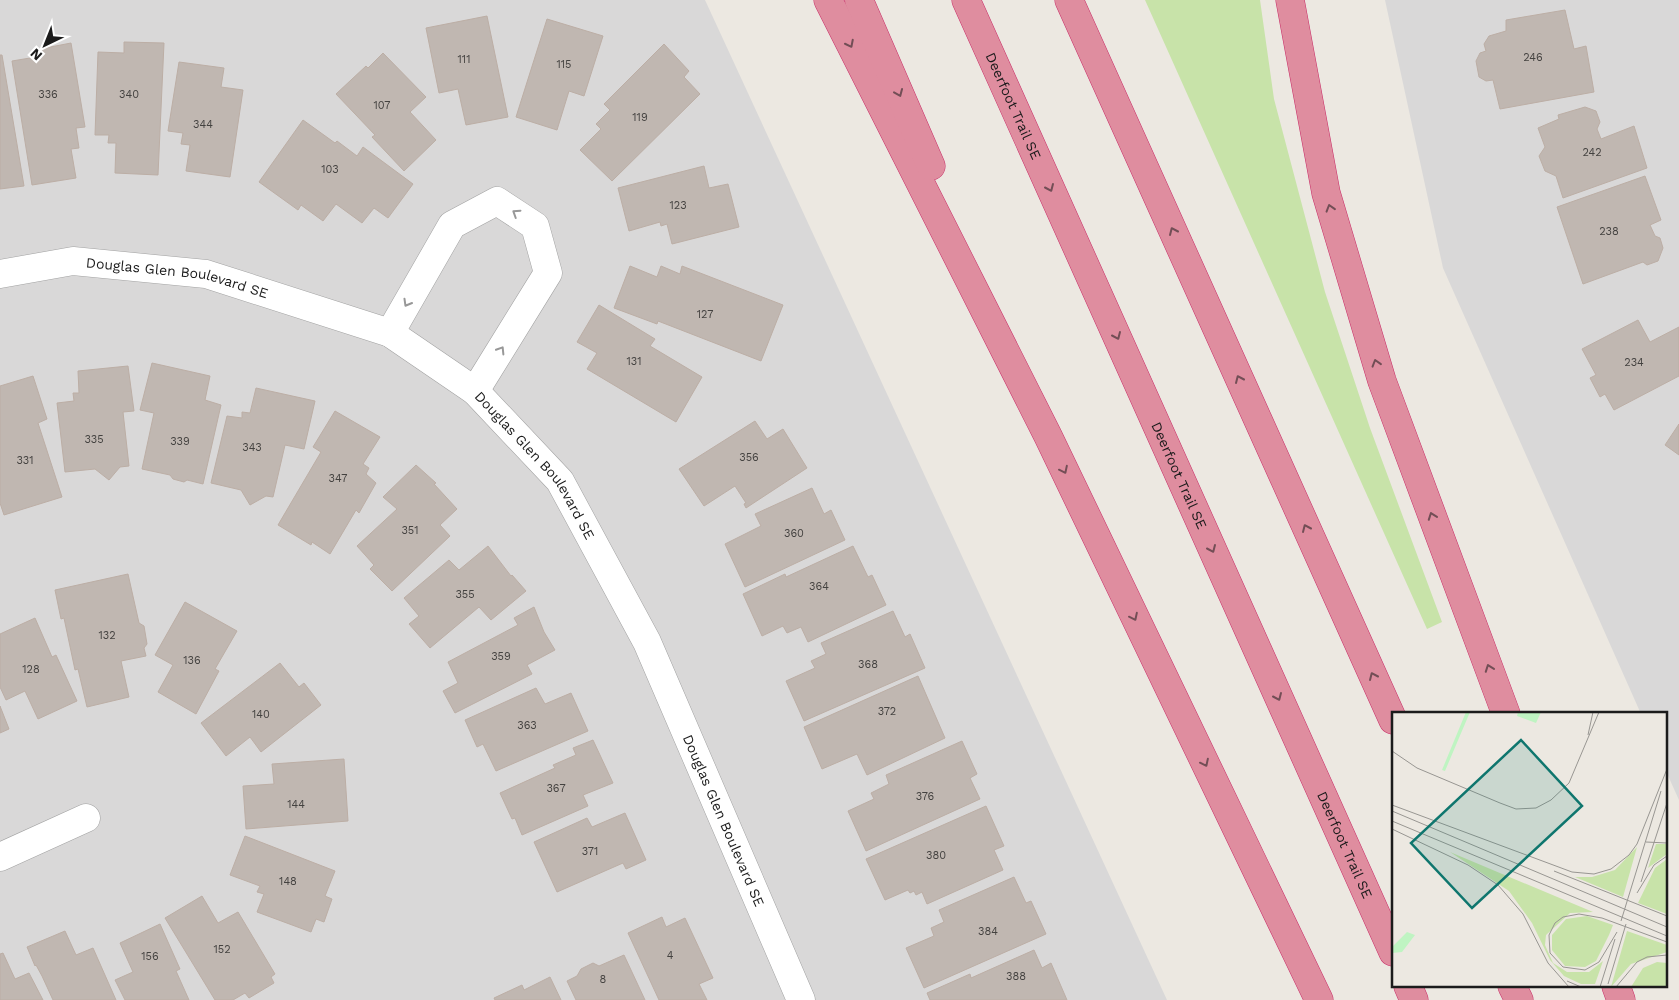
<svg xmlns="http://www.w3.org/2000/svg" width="1679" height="1000" viewBox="0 0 1679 1000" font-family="'Work Sans',sans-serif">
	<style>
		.residential { fill: #d9d8d8 }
		.grass { fill: #c8e3a9 }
		.building { fill: #c0b7b1; stroke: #bcaea5 }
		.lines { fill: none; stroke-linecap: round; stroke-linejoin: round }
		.minor-casing { stroke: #a2a2a2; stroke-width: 29 }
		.tertiary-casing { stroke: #a2a2a2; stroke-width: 29 }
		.motorway-casing { stroke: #c83069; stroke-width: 29 }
		.minor { stroke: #fff; stroke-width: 28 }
		.tertiary { stroke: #fff; stroke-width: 28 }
		.motorway { stroke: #df8d9f; stroke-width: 28 }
		.oneway { stroke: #734e56 }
		.oneway2 { stroke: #989898 }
		.labels { text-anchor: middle; stroke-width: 4; stroke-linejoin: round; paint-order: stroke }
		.number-label { font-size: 11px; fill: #444240 }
		.street-label { font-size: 14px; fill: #1b1b1b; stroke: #fff }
		.inset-road { fill: none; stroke: #989692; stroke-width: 1 }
		.view { fill: #0f766e; fill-opacity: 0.15; stroke: #0f766e; stroke-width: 2.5 }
		.inset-edge { fill: none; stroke: #1b1b1b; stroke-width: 2.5 }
	</style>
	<rect width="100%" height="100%" fill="#ece8e1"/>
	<!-- residential -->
	<g class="residential">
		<polygon points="0,0 705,0 1167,1000 0,1000"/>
		<polygon points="1385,0 1679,0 1679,800 1665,769 1665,714 1641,714 1443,268"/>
	</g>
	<!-- grass -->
	<polygon class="grass" points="1145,0 1260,0 1274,99 1325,292 1370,428 1442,622 1427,629"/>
	<!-- building -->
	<g class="building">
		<polygon points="1565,10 1574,49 1586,46 1594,92 1500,109 1493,80 1486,81 1479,77 1476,61 1480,53 1486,51 1484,44 1489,36 1506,31 1506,20"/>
		<polygon points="487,16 508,117 466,125 458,89 439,93 426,28"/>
		<polygon points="547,19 603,36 584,96 569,91 557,130 516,117"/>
		<polygon points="124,42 164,43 158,175 115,173 116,143 108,143 109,135 95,135 98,52 124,53"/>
		<polygon points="71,43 85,127 76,128 79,148 71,149 76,178 32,185 12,61 36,57 35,50"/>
		<polygon points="664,44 689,71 684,77 700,94 612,181 580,150 601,129 596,124 610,110 604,104"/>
		<polygon points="383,53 426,97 410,112 436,140 404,171 372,137 375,135 336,94 366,66 368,68"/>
		<polygon points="0,55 2,55 24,186 0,189"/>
		<polygon points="179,62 224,68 221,87 243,90 230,177 186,171 190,145 181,144 183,133 168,131"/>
		<polygon points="1585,107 1596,111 1600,122 1597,129 1601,139 1634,126 1647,168 1563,198 1556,176 1545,171 1539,156 1545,147 1538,128 1559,119 1558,115"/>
		<polygon points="303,120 335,143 337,141 357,156 363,147 413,184 388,218 374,208 362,223 336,204 323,221 301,205 298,210 259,182"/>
		<polygon points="704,166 709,188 728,184 739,227 672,244 667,224 661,226 660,222 629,231 618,188"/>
		<polygon points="1645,176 1661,220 1650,225 1655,236 1660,238 1663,248 1658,261 1647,265 1643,262 1583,284 1557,207"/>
		<polygon points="630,266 657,277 661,266 680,274 682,266 783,305 761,361 658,321 657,324 614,308"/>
		<polygon points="599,305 655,339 650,346 702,377 676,422 587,369 597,353 577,342"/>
		<polygon points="1638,320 1650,342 1679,327 1679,376 1614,410 1605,394 1600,397 1590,378 1596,375 1582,349"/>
		<polygon points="152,363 210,376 205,400 221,405 203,484 187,480 184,482 173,479 170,475 142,469 154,413 140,410"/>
		<polygon points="128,366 134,411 123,412 129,466 120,467 109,480 95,469 65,472 57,403 74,401 73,393 79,393 78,371"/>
		<polygon points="33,376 47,419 38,423 62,497 4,515 0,503 0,386"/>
		<polygon points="256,388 315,401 304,449 285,445 273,497 266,496 250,505 241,490 211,483 227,416 242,418 242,412 250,413"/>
		<polygon points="335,411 380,437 363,464 369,468 366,474 376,483 359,513 356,510 330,554 312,542 311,545 278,525 321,452 313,447"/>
		<polygon points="755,421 767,439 783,429 807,468 746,508 744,504 746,503 735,486 704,506 679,469"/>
		<polygon points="1679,424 1679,455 1665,445"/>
		<polygon points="416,465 436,483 434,484 457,509 440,525 450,536 392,591 370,569 374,565 357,546 397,509 383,497"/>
		<polygon points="812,488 824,514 831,510 845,540 745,587 725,544 761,526 755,514"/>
		<polygon points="488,546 511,576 512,575 526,591 491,620 479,607 430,648 409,624 419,616 404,598 449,560 459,570"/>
		<polygon points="853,546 868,577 872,575 886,605 808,642 801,627 787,633 783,626 762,636 743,594 785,574 786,577"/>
		<polygon points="128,574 139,623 144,626 147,644 144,648 146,656 121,661 129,697 87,707 78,669 75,670 64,618 61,619 55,590"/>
		<polygon points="185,602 237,631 215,669 219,671 196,714 158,692 173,665 155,655"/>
		<polygon points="534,607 544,632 555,650 527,665 532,674 455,713 443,691 458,683 448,662 518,625 514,618"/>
		<polygon points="893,611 905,637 910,634 925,668 804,721 786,681 815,668 811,661 826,654 821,643"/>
		<polygon points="35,618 52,657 56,655 77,701 38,719 25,691 6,700 0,687 0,634"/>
		<polygon points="280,663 299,687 304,683 321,705 261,752 250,737 226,756 201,723"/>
		<polygon points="918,676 945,738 867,775 857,754 822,769 804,727"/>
		<polygon points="536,688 545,704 571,693 588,731 496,771 483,744 477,747 465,720"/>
		<polygon points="0,706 9,729 0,733"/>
		<polygon points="593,740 613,783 583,795 588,806 522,835 515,818 512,819 500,793 555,768 553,765 576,755 573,748"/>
		<polygon points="962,741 977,774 970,778 980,799 866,851 848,811 874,799 871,793 889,784 886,775"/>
		<polygon points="344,759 348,821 246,829 243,786 274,784 272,764"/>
		<polygon points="986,806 1004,846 994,850 1003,870 927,904 922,892 916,895 914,891 910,893 908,890 885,900 866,859"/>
		<polygon points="625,813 646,860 626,869 623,863 557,892 534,842 587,818 592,827"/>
		<polygon points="245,836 335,871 325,896 332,899 324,922 316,919 311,932 257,912 264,894 257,892 260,886 230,875"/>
		<polygon points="1014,877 1026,903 1031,901 1046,934 924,988 906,948 934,936 931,928 944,922 939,910"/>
		<polygon points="202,896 218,923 238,912 275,974 271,977 274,983 249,998 245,993 233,1000 215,1000 165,918"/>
		<polygon points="662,917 666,927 685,918 713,978 699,984 707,1000 659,1000 628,933"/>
		<polygon points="160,924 180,969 176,971 189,1000 125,1000 115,980 133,972 120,943"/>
		<polygon points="65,931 76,955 93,948 116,1000 53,1000 42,976 36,965 35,966 27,947"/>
		<polygon points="1034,950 1042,968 1051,963 1067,1000 930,1000 927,993 970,974 971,978"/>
		<polygon points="3,953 15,979 29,973 43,1000 0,1000 0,954"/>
		<polygon points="624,955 645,1000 576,1000 567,981 577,976 581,969 593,963 599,966"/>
		<polygon points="550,977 561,1000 495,1000 494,998 522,985 524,990"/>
	</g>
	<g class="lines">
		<defs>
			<g id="minor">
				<polyline points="390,333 452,225 497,201 535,226 548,273 475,391"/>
				<polyline points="0,857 86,818"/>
			</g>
			<g id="tertiary">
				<path id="s1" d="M0,274L73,261L206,274L390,333L475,391L560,481L647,642L801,1000"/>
			</g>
			<g id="motorway">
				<polyline points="828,0 1048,436 1319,1000"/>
				<polyline points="859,0 931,166"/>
				<path id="s2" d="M966,0L1393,952"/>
				<polyline points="1069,0 1393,720"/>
				<polyline points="1290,0 1326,193 1382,381 1506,714"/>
				<polyline points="1408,986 1414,1000"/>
				<polyline points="1512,986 1519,1000"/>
				<polyline points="1616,986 1621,1000"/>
			</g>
		</defs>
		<!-- minor casing -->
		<use href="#minor" class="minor-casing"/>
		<!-- tertiary casing -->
		<use href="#tertiary" class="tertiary-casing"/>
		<!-- motorway casing -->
		<use href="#motorway" class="motorway-casing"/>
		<!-- minor -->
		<use href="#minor" class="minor"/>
		<!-- tertiary -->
		<use href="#tertiary" class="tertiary"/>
		<!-- motorway -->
		<use href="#motorway" class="motorway"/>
	</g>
	<!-- one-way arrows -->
	<defs><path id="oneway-chevron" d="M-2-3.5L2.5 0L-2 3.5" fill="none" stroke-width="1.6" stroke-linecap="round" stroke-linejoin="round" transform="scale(1.25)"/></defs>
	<g class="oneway">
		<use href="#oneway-chevron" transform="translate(850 44) rotate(63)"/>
		<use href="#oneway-chevron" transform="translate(899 93) rotate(67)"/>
		<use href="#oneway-chevron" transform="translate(1050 188) rotate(66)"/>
		<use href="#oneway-chevron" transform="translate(1330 208) rotate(-107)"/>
		<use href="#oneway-chevron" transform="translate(1173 231) rotate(-114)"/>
		<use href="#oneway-chevron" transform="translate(1117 336) rotate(66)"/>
		<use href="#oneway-chevron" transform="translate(1376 363) rotate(-107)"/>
		<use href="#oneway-chevron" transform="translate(1239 379) rotate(-114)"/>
		<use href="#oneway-chevron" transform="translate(1064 470) rotate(64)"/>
		<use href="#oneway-chevron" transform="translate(1432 516) rotate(-110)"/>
		<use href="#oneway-chevron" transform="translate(1306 528) rotate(-114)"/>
		<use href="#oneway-chevron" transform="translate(1212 549) rotate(66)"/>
		<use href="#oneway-chevron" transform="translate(1134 617) rotate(64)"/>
		<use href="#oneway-chevron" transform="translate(1489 668) rotate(-110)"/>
		<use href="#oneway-chevron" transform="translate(1373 676) rotate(-114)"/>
		<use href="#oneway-chevron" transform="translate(1278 697) rotate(66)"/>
		<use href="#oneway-chevron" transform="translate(1205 763) rotate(64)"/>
	</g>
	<g class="oneway2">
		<use href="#oneway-chevron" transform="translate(516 213) rotate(-147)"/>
		<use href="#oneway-chevron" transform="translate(407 303) rotate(120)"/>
		<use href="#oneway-chevron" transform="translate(501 350) rotate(-58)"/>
	</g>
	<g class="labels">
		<!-- number labels -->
		<g class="number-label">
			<text x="1533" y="61">246</text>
			<text x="464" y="63">111</text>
			<text x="564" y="68">115</text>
			<text x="48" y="98">336</text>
			<text x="129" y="98">340</text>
			<text x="382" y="109">107</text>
			<text x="640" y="121">119</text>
			<text x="203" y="128">344</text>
			<text x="1592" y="156">242</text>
			<text x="330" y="173">103</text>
			<text x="678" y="209">123</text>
			<text x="1609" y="235">238</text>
			<text x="705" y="318">127</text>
			<text x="634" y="365">131</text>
			<text x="1634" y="366">234</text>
			<text x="94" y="443">335</text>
			<text x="180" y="445">339</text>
			<text x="252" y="451">343</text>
			<text x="749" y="461">356</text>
			<text x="25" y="464">331</text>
			<text x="338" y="482">347</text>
			<text x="410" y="534">351</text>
			<text x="794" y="537">360</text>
			<text x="819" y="590">364</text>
			<text x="465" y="598">355</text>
			<text x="107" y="639">132</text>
			<text x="501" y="660">359</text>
			<text x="192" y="664">136</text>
			<text x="868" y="668">368</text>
			<text x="31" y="673">128</text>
			<text x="887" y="715">372</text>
			<text x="261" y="718">140</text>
			<text x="527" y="729">363</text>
			<text x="556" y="792">367</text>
			<text x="925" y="800">376</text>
			<text x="296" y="808">144</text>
			<text x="590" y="855">371</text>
			<text x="936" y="859">380</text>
			<text x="288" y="885">148</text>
			<text x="988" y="935">384</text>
			<text x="222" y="953">152</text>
			<text x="670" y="959">4</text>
			<text x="150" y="960">156</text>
			<text x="1016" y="980">388</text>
			<text x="603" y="983">8</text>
		</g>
		<!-- street labels -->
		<g class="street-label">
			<text dy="5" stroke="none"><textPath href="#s2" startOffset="116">Deerfoot Trail SE</textPath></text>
			<text dy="5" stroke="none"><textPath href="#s1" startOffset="180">Douglas Glen Boulevard SE</textPath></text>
			<text dy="5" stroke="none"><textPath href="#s1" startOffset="600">Douglas Glen Boulevard SE</textPath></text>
			<text dy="5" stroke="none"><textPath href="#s2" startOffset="521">Deerfoot Trail SE</textPath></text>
			<text dy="5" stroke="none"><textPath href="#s1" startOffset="1005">Douglas Glen Boulevard SE</textPath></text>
			<text dy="5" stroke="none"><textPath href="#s2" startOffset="926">Deerfoot Trail SE</textPath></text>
		</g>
	</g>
	<!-- overview -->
	<g transform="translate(1392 712)">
		<rect width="275" height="275" fill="#ece8e1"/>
		<path d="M264,132H275V142L256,156ZM245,135L231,185L183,165H200L223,158ZM58,140L201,200L178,201L154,223L153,233L161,251L175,260H197L211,249L203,272H189L172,264L158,248L140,211L117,179ZM275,147V202L246,191L263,156ZM195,204L221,213L217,223L204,249L193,255L173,254L160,238V223L174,207ZM235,219L275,233V240L239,252L219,275ZM265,250L275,251V275H239L251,256Z" fill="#c8e3a9"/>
		<path d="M74,0H78L53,59L50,58ZM126,0H149L144,11L125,4ZM15,220L23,223L10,240L0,241V235Z" fill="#bff4c2"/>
		<path class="inset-road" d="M196,23L201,0M0,39L25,56L108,91L124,97L144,96L159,88L177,71L207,0M0,93L180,160L202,162L219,157L237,143L245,132L275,57M0,99L275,215M0,109L275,224M0,117L76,153L106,173L131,202L156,251L177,275M254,130L275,131M162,159L275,204M249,170L275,91M245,181L262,153L275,144M229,209L269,79M225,220L207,250L193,258L171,255L158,241L157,223L163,211L171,205L187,202L210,206L275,230M175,269L189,275M216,272L234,212M208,275L223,227M224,275L245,250L255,245L275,243"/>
		<path class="view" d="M129,28L190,94L80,196L19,131Z"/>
		<rect width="275" height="275" class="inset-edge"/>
	</g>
	<!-- north arrow -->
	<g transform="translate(45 45) rotate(223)" stroke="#ffffff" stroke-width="4" paint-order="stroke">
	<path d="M0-4L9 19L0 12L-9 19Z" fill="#1b1b1b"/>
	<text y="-8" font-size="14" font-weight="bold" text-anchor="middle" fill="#1b1b1b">N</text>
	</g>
</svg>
